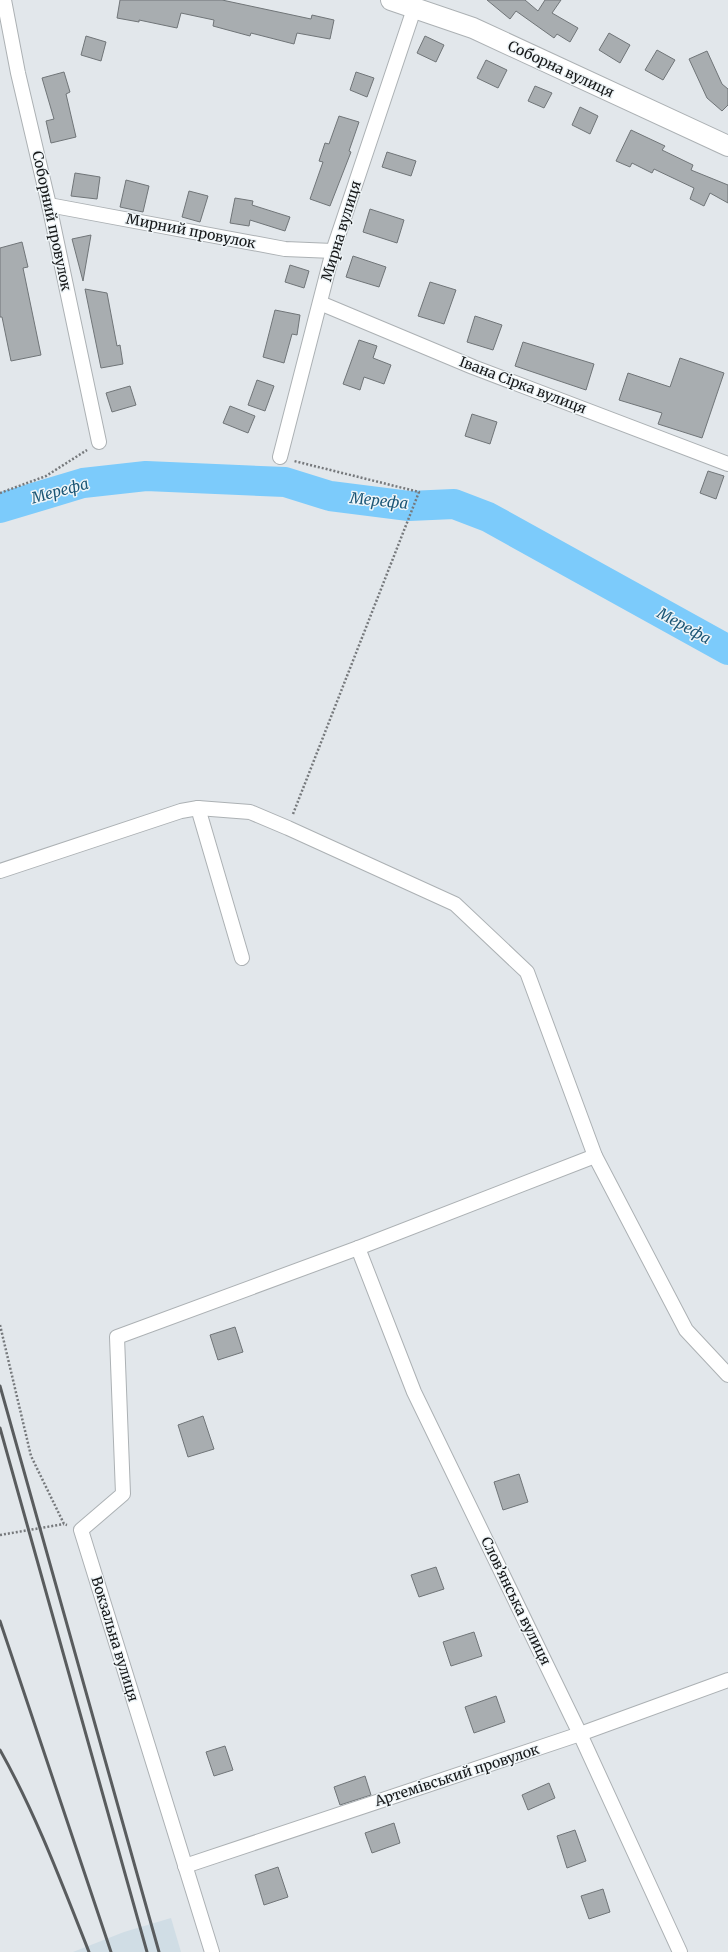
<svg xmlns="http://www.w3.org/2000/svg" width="728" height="1952" viewBox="0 0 728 1952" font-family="Merriweather,serif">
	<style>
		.built { fill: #d0dde5 }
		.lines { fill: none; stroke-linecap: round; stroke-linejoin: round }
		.river { stroke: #7ccbfb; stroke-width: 30 }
		.building { fill: #a8adb0; stroke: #707578 }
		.street-casing { stroke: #acb1b4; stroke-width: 16 }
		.secondary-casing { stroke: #acb1b4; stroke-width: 22 }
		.path { stroke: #76797c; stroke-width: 2.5; stroke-dasharray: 2 2; stroke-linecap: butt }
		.street { stroke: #fff; stroke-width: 14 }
		.secondary { stroke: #fff; stroke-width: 20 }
		.rail { stroke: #595c5e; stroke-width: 3 }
		.labels { text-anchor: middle; stroke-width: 3; stroke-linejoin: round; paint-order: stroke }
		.street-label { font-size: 14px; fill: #151718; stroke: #eff5f8 }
		.water-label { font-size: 15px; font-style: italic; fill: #1b5676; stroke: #eff5f8 }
	</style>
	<rect width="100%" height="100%" fill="#e2e7eb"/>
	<!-- built -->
	<polygon class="built" points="171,1918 181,1952 73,1952 124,1932"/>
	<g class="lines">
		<!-- river -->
		<polyline class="river" points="0,508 83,483 146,476 285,482 330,496 409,506 454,504 488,517 728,650"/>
	</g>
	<!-- building -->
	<g class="building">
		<polygon points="120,0 222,0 311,19 312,15 334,20 330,39 297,33 294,44 251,33 250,36 213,26 214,20 181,13 177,28 139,20 139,22 117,18"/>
		<polygon points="487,0 525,0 538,11 545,0 561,0 552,13 578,28 570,42 557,34 554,38 516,11 510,19"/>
		<polygon points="609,33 630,45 620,63 599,50"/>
		<polygon points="86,36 106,42 101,61 81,55"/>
		<polygon points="425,36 444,45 436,62 417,53"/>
		<polygon points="657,50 675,60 663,80 645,70"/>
		<polygon points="707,51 722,84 728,89 728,105 722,111 707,98 689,59"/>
		<polygon points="486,60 507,70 498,88 477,78"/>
		<polygon points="64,72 70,92 66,94 76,137 51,143 46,121 54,119 42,78"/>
		<polygon points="356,72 374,78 367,97 350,90"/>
		<polygon points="535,86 552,93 544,108 528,101"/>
		<polygon points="580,107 598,116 590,134 572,125"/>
		<polygon points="339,116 359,122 349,151 351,152 330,206 310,199 323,162 319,161 325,143 329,144"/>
		<polygon points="631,130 665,146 662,150 693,165 691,170 728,185 728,203 710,193 704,206 690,199 694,188 654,169 652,173 632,163 630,167 616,161"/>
		<polygon points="387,152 416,161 411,176 382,167"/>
		<polygon points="75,173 100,177 97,199 71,196"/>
		<polygon points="126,180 149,186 143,212 120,207"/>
		<polygon points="189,191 208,196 200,222 182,217"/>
		<polygon points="235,198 253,201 252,205 290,217 285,231 250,220 249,226 230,223"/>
		<polygon points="370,209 404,220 397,243 363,232"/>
		<polygon points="91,235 83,281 72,239"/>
		<polygon points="22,242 28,267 23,268 41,355 11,361 2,317 0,317 0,248"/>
		<polygon points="353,256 386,267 379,287 346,277"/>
		<polygon points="290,265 309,271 304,288 285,282"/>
		<polygon points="430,282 456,290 444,324 418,316"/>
		<polygon points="85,289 107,293 117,346 120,345 123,364 101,368"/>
		<polygon points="275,310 300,315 297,335 292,334 284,363 263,357"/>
		<polygon points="475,316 502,325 493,350 467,342"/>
		<polygon points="359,340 377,346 373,358 391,365 384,384 364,377 360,390 343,384"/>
		<polygon points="523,342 594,364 586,390 515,366"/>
		<polygon points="680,358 724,373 702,438 658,424 662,413 619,400 628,373 670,387"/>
		<polygon points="257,380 274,386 265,411 248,405"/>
		<polygon points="130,386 136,405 112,412 106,393"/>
		<polygon points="230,406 255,416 248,433 223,423"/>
		<polygon points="472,414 497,422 490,444 465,436"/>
		<polygon points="708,471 724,476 716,499 700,493"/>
		<polygon points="235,1327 243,1352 218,1360 210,1335"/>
		<polygon points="203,1416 214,1449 188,1457 178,1425"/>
		<polygon points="519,1474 528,1502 503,1510 494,1482"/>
		<polygon points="436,1567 444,1589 419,1597 411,1575"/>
		<polygon points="474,1632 482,1656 451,1666 443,1642"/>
		<polygon points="496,1696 505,1722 474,1733 465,1707"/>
		<polygon points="225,1746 233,1770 214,1776 206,1752"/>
		<polygon points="365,1776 371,1795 340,1805 334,1787"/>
		<polygon points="549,1783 555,1798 528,1810 522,1795"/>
		<polygon points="394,1823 400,1843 372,1853 365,1833"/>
		<polygon points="575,1830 586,1861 567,1868 557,1836"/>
		<polygon points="278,1867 288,1897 264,1905 255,1875"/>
		<polygon points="603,1889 610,1912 589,1919 581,1896"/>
	</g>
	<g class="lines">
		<defs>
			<g id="street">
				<polyline points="4,0 18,73 49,205 99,442"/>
				<polyline points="49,205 285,249 333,251"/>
				<polyline points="320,303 473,367 728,464"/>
				<polyline points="280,457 333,251 414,9"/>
				<polyline points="198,808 242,958"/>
				<polyline points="0,871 181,811 198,808 250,812 288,828 455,904 527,972 595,1156 686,1330 728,1375"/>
				<polyline points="358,1248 414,1392 580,1734 680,1952"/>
				<polyline points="185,1866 580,1734 728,1680"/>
				<polyline points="212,1952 81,1530 123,1494 117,1337 358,1248 595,1156"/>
			</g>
			<polyline id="secondary" points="391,0 473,28 728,146"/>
		</defs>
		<!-- street casing -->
		<use href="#street" class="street-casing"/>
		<!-- secondary casing -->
		<use href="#secondary" class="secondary-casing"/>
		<!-- path -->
		<g class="path">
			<polyline points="0,493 46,476 87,450"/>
			<polyline points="293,814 419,492 294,461"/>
			<polyline points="0,1325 31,1456 64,1524 67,1525"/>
			<polyline points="0,1535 64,1524"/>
		</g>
		<!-- street -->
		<use href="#street" class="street"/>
		<!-- secondary -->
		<use href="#secondary" class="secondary"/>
		<!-- rail -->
		<g class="rail">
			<polyline points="0,1386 159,1952"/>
			<polyline points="0,1428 147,1952"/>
			<polyline points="0,1621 111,1952"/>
			<path d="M0,1750C36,1814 62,1884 89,1952"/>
		</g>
	</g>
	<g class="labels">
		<!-- street labels -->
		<g class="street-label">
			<text transform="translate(561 69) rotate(25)" y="5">Соборна вулиця</text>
			<text transform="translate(52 221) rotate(78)" y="5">Соборний провулок</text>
			<text transform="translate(191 231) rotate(11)" y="5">Мирний провулок</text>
			<text transform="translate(341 231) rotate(-73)" y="5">Мирна вулиця</text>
			<text transform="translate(523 385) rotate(21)" y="5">Івана Сірка вулиця</text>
			<text transform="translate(516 1601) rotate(64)" y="5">Слов’янська вулиця</text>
			<text transform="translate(115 1639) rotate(73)" y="5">Вокзальна вулиця</text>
			<text transform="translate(457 1775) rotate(-18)" y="5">Артемівський провулок</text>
		</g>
		<!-- water labels -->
		<g class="water-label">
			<text transform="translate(60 491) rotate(-15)" y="5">Мерефа</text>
			<text transform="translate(379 501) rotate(6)" y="5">Мерефа</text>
			<text transform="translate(684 626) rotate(29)" y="5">Мерефа</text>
		</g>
	</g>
</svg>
